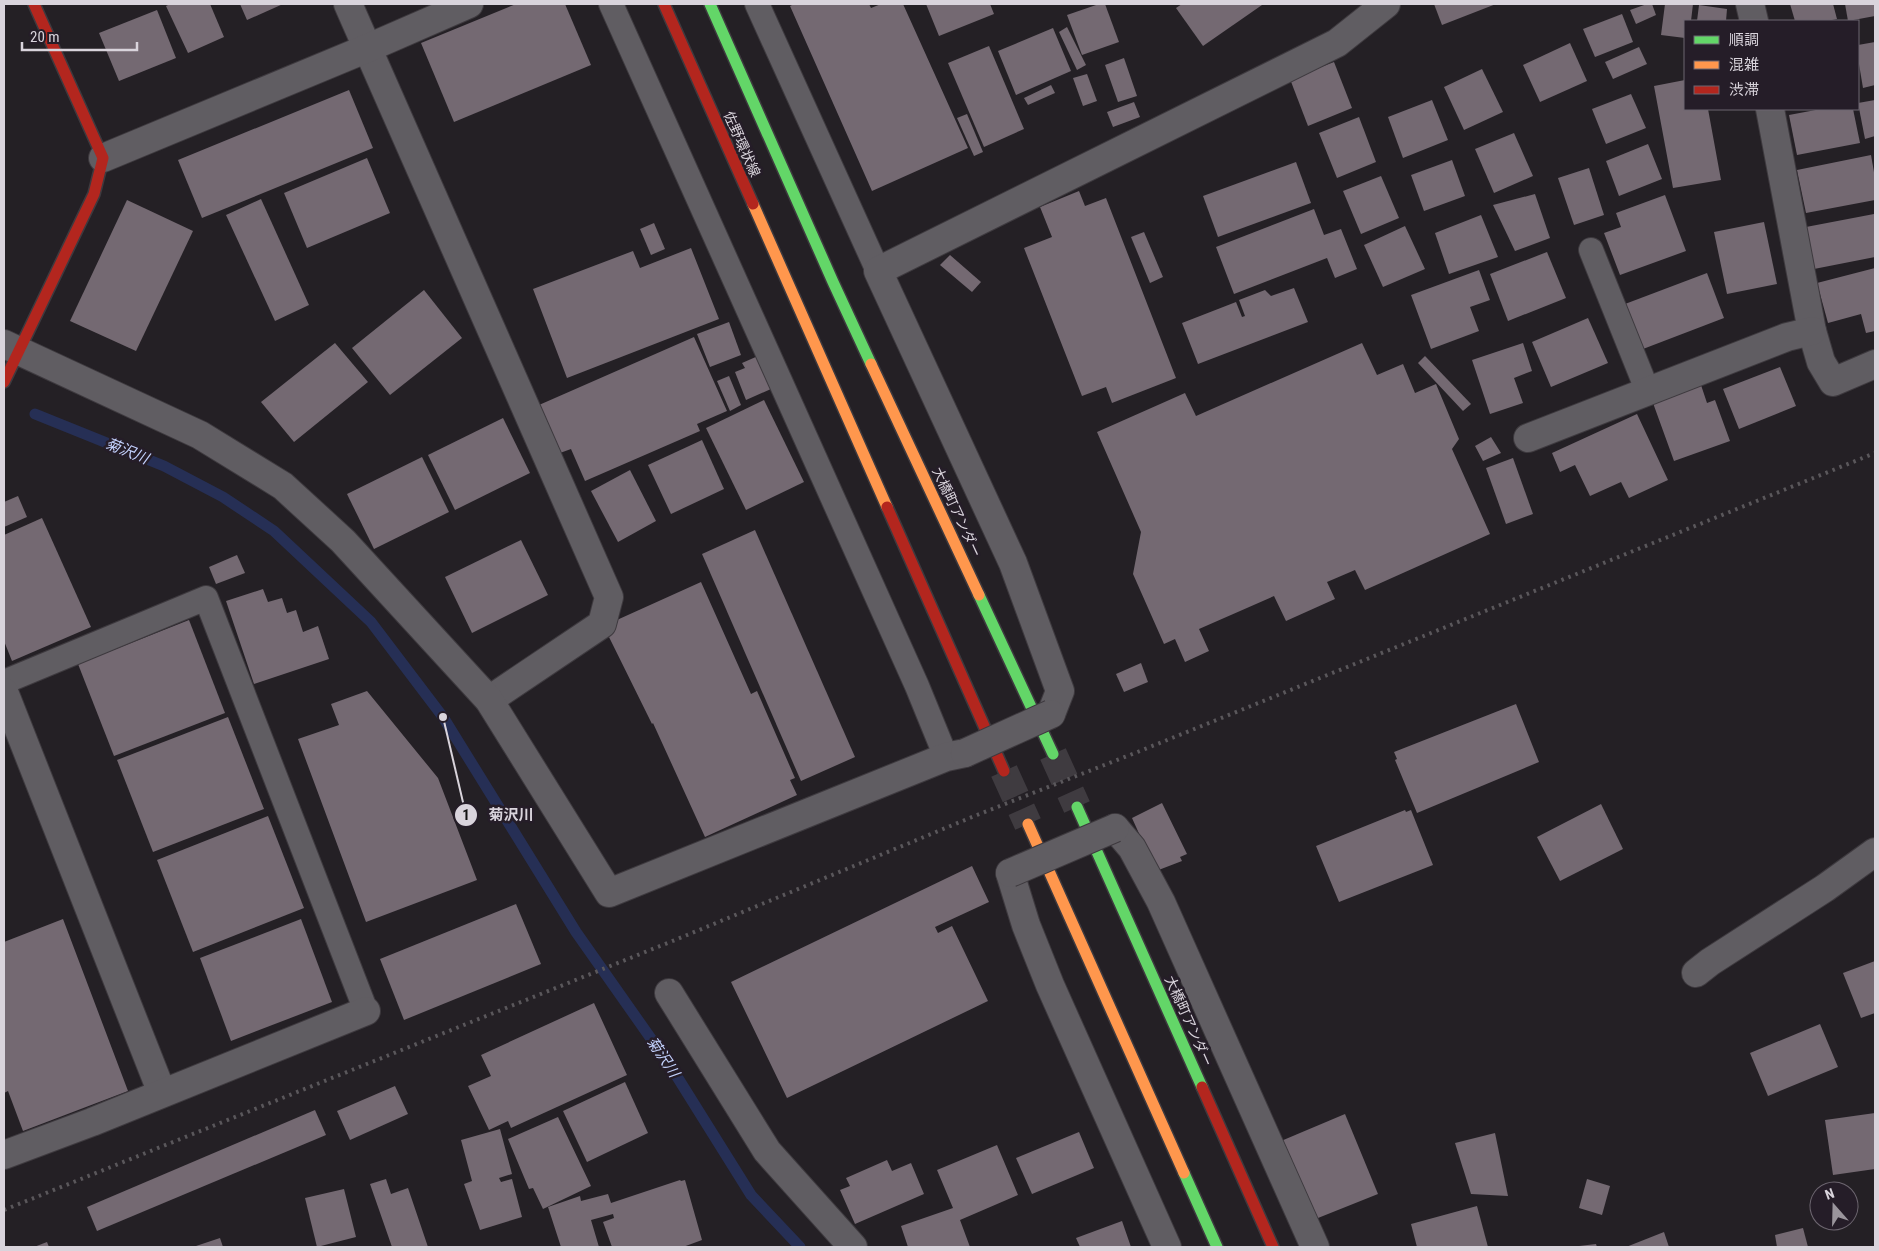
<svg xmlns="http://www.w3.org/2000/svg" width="1879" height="1251" viewBox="0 0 1879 1251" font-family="'Roboto Condensed','Noto Sans JP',sans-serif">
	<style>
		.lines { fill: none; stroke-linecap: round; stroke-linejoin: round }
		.stream { stroke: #262f55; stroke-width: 11 }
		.building { fill: #746972 }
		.secondary-tunnel { stroke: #3f3b40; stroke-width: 28; stroke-dasharray: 28 14; stroke-linecap: butt }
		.lane-casing { stroke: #3e3a3f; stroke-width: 26 }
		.street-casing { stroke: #3e3a3f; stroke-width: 30 }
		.fast-casing { stroke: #3e3a3f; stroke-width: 14 }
		.slow-casing { stroke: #3e3a3f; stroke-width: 14 }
		.jam-casing { stroke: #3e3a3f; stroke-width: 14 }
		.lane { stroke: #605d62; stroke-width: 24 }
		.street { stroke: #605d62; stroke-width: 28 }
		.fast { stroke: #63d668; stroke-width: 11 }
		.slow { stroke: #ff974d; stroke-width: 11 }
		.jam { stroke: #b3261e; stroke-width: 11 }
		.rail { stroke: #5a575b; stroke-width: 4; stroke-dasharray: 2.5 5; stroke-linecap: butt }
		.street-bridge-casing { stroke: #3e3a3f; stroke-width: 30; stroke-linecap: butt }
		.street-bridge { stroke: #605d62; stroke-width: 28 }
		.labels { text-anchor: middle; stroke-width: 5; stroke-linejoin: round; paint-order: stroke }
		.street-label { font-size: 14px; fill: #d9d4dc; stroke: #251d28 }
		.water-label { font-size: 15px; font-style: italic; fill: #c3d2fd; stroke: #251d28 }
		.leader { fill: none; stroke: #d9d4dc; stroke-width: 2 }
		.callout-dot { fill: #d9d4dc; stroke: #251d28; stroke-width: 2 }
		.mark-label { font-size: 15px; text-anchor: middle; font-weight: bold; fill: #111 }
		.callout-label { font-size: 15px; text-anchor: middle; font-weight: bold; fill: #d9d4dc; stroke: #251d28; stroke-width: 5; stroke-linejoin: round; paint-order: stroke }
	</style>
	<rect width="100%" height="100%" fill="#242025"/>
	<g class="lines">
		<!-- stream -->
		<polyline class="stream" points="35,414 164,466 223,497 274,531 371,622 443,717 576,932 671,1067 751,1195 800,1247"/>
	</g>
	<!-- building -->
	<g class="building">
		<polygon points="170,4 210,4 224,37 188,53 166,6"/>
		<polygon points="240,4 283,4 247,20"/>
		<polygon points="516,4 565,4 591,65 454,122 421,43"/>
		<polygon points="794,4 869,4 871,8 881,4 903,4 968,148 872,191 790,6"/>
		<polygon points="926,4 990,4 994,14 939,36"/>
		<polygon points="1099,4 1105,4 1119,42 1082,55 1067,15"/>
		<polygon points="1182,4 1262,4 1262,5 1203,46 1176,8"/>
		<polygon points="1434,4 1496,4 1442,25"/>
		<polygon points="1647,4 1652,4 1656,15 1636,24 1630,10"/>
		<polygon points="1665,4 1693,4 1691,21 1685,21 1685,38 1661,35"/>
		<polygon points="1790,4 1833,4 1837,19 1827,21 1795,21"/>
		<polygon points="1845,4 1875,4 1875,16 1848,21"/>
		<polygon points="1699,5 1727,9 1726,21 1697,21"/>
		<polygon points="157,10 176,58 119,81 99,33"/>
		<polygon points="1622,14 1633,42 1595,57 1583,29"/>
		<polygon points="1067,27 1086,65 1077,70 1059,32"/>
		<polygon points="1053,28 1071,71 1016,95 998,51"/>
		<polygon points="1875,42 1875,85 1863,88 1858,58 1858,45"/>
		<polygon points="1570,43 1587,81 1540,102 1523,65"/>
		<polygon points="989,46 1024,129 984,147 948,63"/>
		<polygon points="1639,47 1647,64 1613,79 1605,62"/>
		<polygon points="1124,58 1137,96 1118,102 1105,65"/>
		<polygon points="1334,62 1352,108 1308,126 1290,79"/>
		<polygon points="1482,69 1503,112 1464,130 1444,87"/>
		<polygon points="1087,74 1097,101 1083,106 1073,78"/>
		<polygon points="1685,80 1685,109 1708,109 1721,180 1673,188 1654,86"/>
		<polygon points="1051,85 1055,93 1028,105 1024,98"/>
		<polygon points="349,90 373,148 202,218 178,160"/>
		<polygon points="1631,94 1646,128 1606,144 1592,109"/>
		<polygon points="1432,100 1448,140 1403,158 1388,117"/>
		<polygon points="1875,100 1875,136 1865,139 1858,103"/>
		<polygon points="1134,102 1140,117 1113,127 1107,112"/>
		<polygon points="1821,109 1853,109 1860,143 1797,155 1789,115"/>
		<polygon points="967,114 983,152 974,156 957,118"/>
		<polygon points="1359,117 1376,162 1337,178 1319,133"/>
		<polygon points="1514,133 1533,176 1494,193 1475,149"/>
		<polygon points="1648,144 1662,179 1619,196 1606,161"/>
		<polygon points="1871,155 1875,178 1875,200 1806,213 1797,170"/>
		<polygon points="367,158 390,213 307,248 284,193"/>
		<polygon points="1452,160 1465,196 1424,211 1411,175"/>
		<polygon points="1296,162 1311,203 1218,237 1203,196"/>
		<polygon points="1589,168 1604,215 1574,225 1558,178"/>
		<polygon points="1381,176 1399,218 1361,234 1343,191"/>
		<polygon points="1079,191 1085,206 1106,198 1176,378 1112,403 1106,387 1082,396 1024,248 1052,237 1040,207"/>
		<polygon points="1535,194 1550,238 1515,251 1493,205"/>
		<polygon points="1665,195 1686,251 1620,275 1604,233 1621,227 1616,213"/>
		<polygon points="261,199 309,305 275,321 226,215"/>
		<polygon points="127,200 193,231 136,351 70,321"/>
		<polygon points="1314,209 1324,235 1341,229 1357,269 1335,278 1327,258 1234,294 1216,247"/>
		<polygon points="1874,214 1875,257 1814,269 1806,227"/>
		<polygon points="1481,215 1498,257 1449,274 1435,233"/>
		<polygon points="1764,222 1777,284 1727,294 1714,232"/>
		<polygon points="654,223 665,249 651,255 640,229"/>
		<polygon points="1405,226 1425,269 1383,287 1364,245"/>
		<polygon points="1144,232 1163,277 1150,283 1131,237"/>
		<polygon points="691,248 719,319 567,378 533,289 633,251 640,268"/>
		<polygon points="1547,252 1566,298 1508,321 1490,274"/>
		<polygon points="950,255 981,282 972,292 940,265"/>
		<polygon points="1875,268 1875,331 1866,333 1861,314 1828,323 1817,283"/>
		<polygon points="1479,270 1490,300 1470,307 1479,331 1431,349 1411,295"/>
		<polygon points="1707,273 1724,318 1643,349 1625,304"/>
		<polygon points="1294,288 1308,322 1198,364 1182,323 1236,302 1242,317 1245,316 1239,300 1265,290 1271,296"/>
		<polygon points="424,290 462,338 390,395 352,348"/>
		<polygon points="1588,318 1608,363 1551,387 1532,342"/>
		<polygon points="729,322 741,355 710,367 697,334"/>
		<polygon points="694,337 727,411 697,424 700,431 585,481 571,449 560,453 539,405"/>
		<polygon points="335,343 368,382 294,442 261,402"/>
		<polygon points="1362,343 1377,375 1403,364 1415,393 1436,384 1459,439 1452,449 1490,534 1365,590 1355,570 1327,582 1335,599 1286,621 1274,596 1199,629 1209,651 1185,662 1175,639 1164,644 1133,574 1141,532 1097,432 1185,393 1196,416"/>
		<polygon points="1523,343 1532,371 1514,378 1523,403 1490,414 1472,360"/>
		<polygon points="758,356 771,389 746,400 735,372 745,368 742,363"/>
		<polygon points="1425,356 1471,404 1463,411 1418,363"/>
		<polygon points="1780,367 1796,406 1739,429 1723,389"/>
		<polygon points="729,376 741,405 730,411 717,381"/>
		<polygon points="1701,385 1707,403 1715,400 1730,441 1674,461 1653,403"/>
		<polygon points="764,400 804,482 746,510 706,428"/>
		<polygon points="1637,414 1668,480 1629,498 1621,482 1590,496 1575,465 1560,472 1552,453"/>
		<polygon points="503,418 530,473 455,510 428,455"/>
		<polygon points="1491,437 1501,453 1483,461 1475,446"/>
		<polygon points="702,440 724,489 671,514 648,465"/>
		<polygon points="422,457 449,512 374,549 347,494"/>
		<polygon points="1513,458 1533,514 1506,524 1486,468"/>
		<polygon points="630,470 656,521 618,542 591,491"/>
		<polygon points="18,496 27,517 4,527 4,502"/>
		<polygon points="42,518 91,627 12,661 4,641 4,535"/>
		<polygon points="755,530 855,757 801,781 702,554"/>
		<polygon points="521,540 548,595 472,633 445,577"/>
		<polygon points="237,555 245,573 216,584 209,567"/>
		<polygon points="701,582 751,694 757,691 795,778 790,780 797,795 705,837 653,723 652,724 608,635 612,633 608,624"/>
		<polygon points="263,589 268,602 282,598 287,613 296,610 303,632 318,626 329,659 254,684 226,601"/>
		<polygon points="189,620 225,713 114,756 78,664"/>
		<polygon points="1141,663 1148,682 1124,692 1116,674"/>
		<polygon points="367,691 438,778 477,880 366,922 298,739 339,725 331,704"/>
		<polygon points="1516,704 1539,762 1417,813 1395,760 1397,759 1394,752"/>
		<polygon points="228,717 264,809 153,852 117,760"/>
		<polygon points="1162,803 1187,854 1180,857 1182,861 1156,871 1132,818"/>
		<polygon points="1601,804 1623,849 1560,881 1537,837"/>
		<polygon points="1405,810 1406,812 1411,810 1433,865 1339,902 1316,846"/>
		<polygon points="268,816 304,908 193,952 157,860"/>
		<polygon points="972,866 989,902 935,927 938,933 952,926 988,1001 787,1098 731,982"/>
		<polygon points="516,904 541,964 404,1020 380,959"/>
		<polygon points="63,919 128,1091 23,1131 8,1091 4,1093 4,942"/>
		<polygon points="301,919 332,1002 231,1041 200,958"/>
		<polygon points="1875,961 1875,1013 1861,1018 1843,973"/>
		<polygon points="594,1003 627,1075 511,1128 508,1121 489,1130 468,1086 491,1076 481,1055"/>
		<polygon points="1820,1024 1838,1067 1768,1096 1750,1053"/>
		<polygon points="625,1082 648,1133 587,1162 563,1111"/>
		<polygon points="395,1086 408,1114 350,1140 337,1111"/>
		<polygon points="315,1110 326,1135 97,1231 87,1207"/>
		<polygon points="1875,1113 1875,1169 1833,1175 1825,1120"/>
		<polygon points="1345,1114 1378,1194 1313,1220 1281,1141"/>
		<polygon points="558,1117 591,1186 543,1209 533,1188 529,1189 508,1139"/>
		<polygon points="500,1129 512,1174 499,1178 501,1182 512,1179 522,1217 480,1230 464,1184 472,1181 461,1140"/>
		<polygon points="1079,1132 1094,1168 1032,1194 1016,1158"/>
		<polygon points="1495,1133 1508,1196 1471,1194 1455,1143"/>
		<polygon points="997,1145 1018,1195 960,1220 970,1247 908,1247 901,1226 953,1208 937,1170"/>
		<polygon points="887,1160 892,1171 911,1163 924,1194 855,1224 840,1190 850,1186 846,1178"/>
		<polygon points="386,1179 391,1194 408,1188 428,1247 392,1247 370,1184"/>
		<polygon points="1587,1179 1610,1186 1602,1215 1579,1208"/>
		<polygon points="680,1180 681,1181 685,1180 702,1240 683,1247 612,1247 603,1222 614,1218 613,1214 591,1220 599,1247 561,1247 548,1207 580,1196 581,1201 608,1194 611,1203"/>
		<polygon points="344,1189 356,1237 317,1247 305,1198"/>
		<polygon points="1477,1206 1488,1247 1417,1247 1411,1224"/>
		<polygon points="1122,1221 1131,1247 1080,1247 1076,1238"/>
		<polygon points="1803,1228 1808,1247 1777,1247 1775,1235"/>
		<polygon points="1664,1232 1669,1247 1626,1247"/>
		<polygon points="220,1238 223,1247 193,1247"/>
		<polygon points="47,1242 49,1247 34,1247"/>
		<polygon points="1596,1244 1597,1247 1579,1247 1579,1246"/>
	</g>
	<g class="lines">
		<!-- secondary-tunnel -->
		<g class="secondary-tunnel">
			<polyline points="1053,754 1077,807"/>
			<polyline points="1004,771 1028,824"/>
		</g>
		<defs>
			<g id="lane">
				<polyline points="611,4 917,686 946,757"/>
				<polyline points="757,4 878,271"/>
				<polyline points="1591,250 1648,392"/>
				<polyline points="4,682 206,598 366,1011"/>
			</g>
			<g id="street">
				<polyline points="348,4 609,597 602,624 489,700"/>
				<polyline points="1750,4 1754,21"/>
				<polyline points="1770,109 1812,331 1821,362 1833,382 1875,364"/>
				<polyline points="103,158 368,48 469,4"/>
				<polyline points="4,344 200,435 283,486 343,541 489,700 609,893 946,757 965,753"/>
				<polyline points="1528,438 1787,337 1812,331"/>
				<polyline points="4,692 162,1093"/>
				<polyline points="1051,714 1060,691 1013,563 878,271 1337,43 1386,4"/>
				<polyline points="1115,828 1132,848 1161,902 1315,1247"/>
				<polyline points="1010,873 1026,925 1050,985 1167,1247"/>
				<polyline points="1696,973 1710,962 1825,888 1875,852"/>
				<polyline points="669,993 767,1151 853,1247"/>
				<polyline points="4,1155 92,1122 366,1011"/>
			</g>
			<g id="fast">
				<polyline points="710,4 833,282 871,364"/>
				<polyline points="979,595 1053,754"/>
				<polyline points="1077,807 1202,1087"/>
				<polyline points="1184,1173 1217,1247"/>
			</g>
			<g id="slow">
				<polyline points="753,204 887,507"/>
				<polyline points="871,364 979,595"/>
				<polyline points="1028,824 1184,1173"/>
			</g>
			<g id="jam">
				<polyline points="664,4 753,204"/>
				<polyline points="4,382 94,194 103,158 34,4"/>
				<polyline points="887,507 1004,771"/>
				<polyline points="1202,1087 1273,1247"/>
			</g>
		</defs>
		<!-- lane casing -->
		<use href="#lane" class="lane-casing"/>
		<!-- street casing -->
		<use href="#street" class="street-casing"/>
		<!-- fast casing -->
		<use href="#fast" class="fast-casing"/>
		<!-- slow casing -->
		<use href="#slow" class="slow-casing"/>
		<!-- jam casing -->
		<use href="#jam" class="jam-casing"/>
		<!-- lane -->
		<use href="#lane" class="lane"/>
		<!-- street -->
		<use href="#street" class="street"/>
		<!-- fast -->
		<use href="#fast" class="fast"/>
		<!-- slow -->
		<use href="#slow" class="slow"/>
		<!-- jam -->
		<use href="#jam" class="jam"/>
		<!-- rail -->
		<polyline class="rail" points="4,1210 675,940 977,815 1140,751 1875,453"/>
		<defs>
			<g id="street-bridge">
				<polyline points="965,753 1051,714"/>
				<polyline points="1010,873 1115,828"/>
			</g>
		</defs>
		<!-- street-bridge casing -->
		<use href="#street-bridge" class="street-bridge-casing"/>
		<!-- street-bridge -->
		<use href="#street-bridge" class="street-bridge"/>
	</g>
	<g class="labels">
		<!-- street labels -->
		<g class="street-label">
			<text transform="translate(742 144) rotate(66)" y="5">佐野環状線</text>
			<text transform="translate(957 512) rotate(65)" y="5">大橋町アンダー</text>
			<text transform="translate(1189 1021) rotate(66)" y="5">大橋町アンダー</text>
		</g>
		<!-- water labels -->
		<g class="water-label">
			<text transform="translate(127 451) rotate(22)" y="5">菊沢川</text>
			<text transform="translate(663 1057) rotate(56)" y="5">菊沢川</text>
		</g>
	</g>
	<!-- callouts -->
	<path class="leader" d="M443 717L466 815"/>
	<g class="callout-dot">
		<circle cx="443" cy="717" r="5"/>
		<circle cx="466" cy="815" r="12"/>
	</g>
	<g class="mark-label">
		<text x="466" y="820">1</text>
	</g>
	<g class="callout-label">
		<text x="511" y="820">菊沢川</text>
	</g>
	<!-- border -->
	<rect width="1879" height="1251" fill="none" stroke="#d9d4dc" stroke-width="10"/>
	<!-- legend -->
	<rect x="1684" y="20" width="175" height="90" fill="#251d28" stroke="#6d6670"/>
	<rect x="1694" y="36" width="25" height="8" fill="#63d668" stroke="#6d6670"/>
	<text x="1729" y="45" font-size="15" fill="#d9d4dc">順調</text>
	<rect x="1694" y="61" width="25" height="8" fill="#ff974d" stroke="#6d6670"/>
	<text x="1729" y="70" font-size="15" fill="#d9d4dc">混雑</text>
	<rect x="1694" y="86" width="25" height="8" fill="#b3261e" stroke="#6d6670"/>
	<text x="1729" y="95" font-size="15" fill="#d9d4dc">渋滞</text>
	<!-- north arrow -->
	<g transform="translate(1834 1206) rotate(340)"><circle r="24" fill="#251d28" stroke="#6d6670"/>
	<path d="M0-4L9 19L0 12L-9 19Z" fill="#9a959c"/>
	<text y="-8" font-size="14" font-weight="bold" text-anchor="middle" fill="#d9d4dc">N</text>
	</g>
	<!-- scale -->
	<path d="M22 42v8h115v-8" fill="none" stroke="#d9d4dc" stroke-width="2.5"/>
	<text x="30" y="42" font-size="15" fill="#d9d4dc" stroke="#251d28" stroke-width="4" paint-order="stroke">20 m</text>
</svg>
